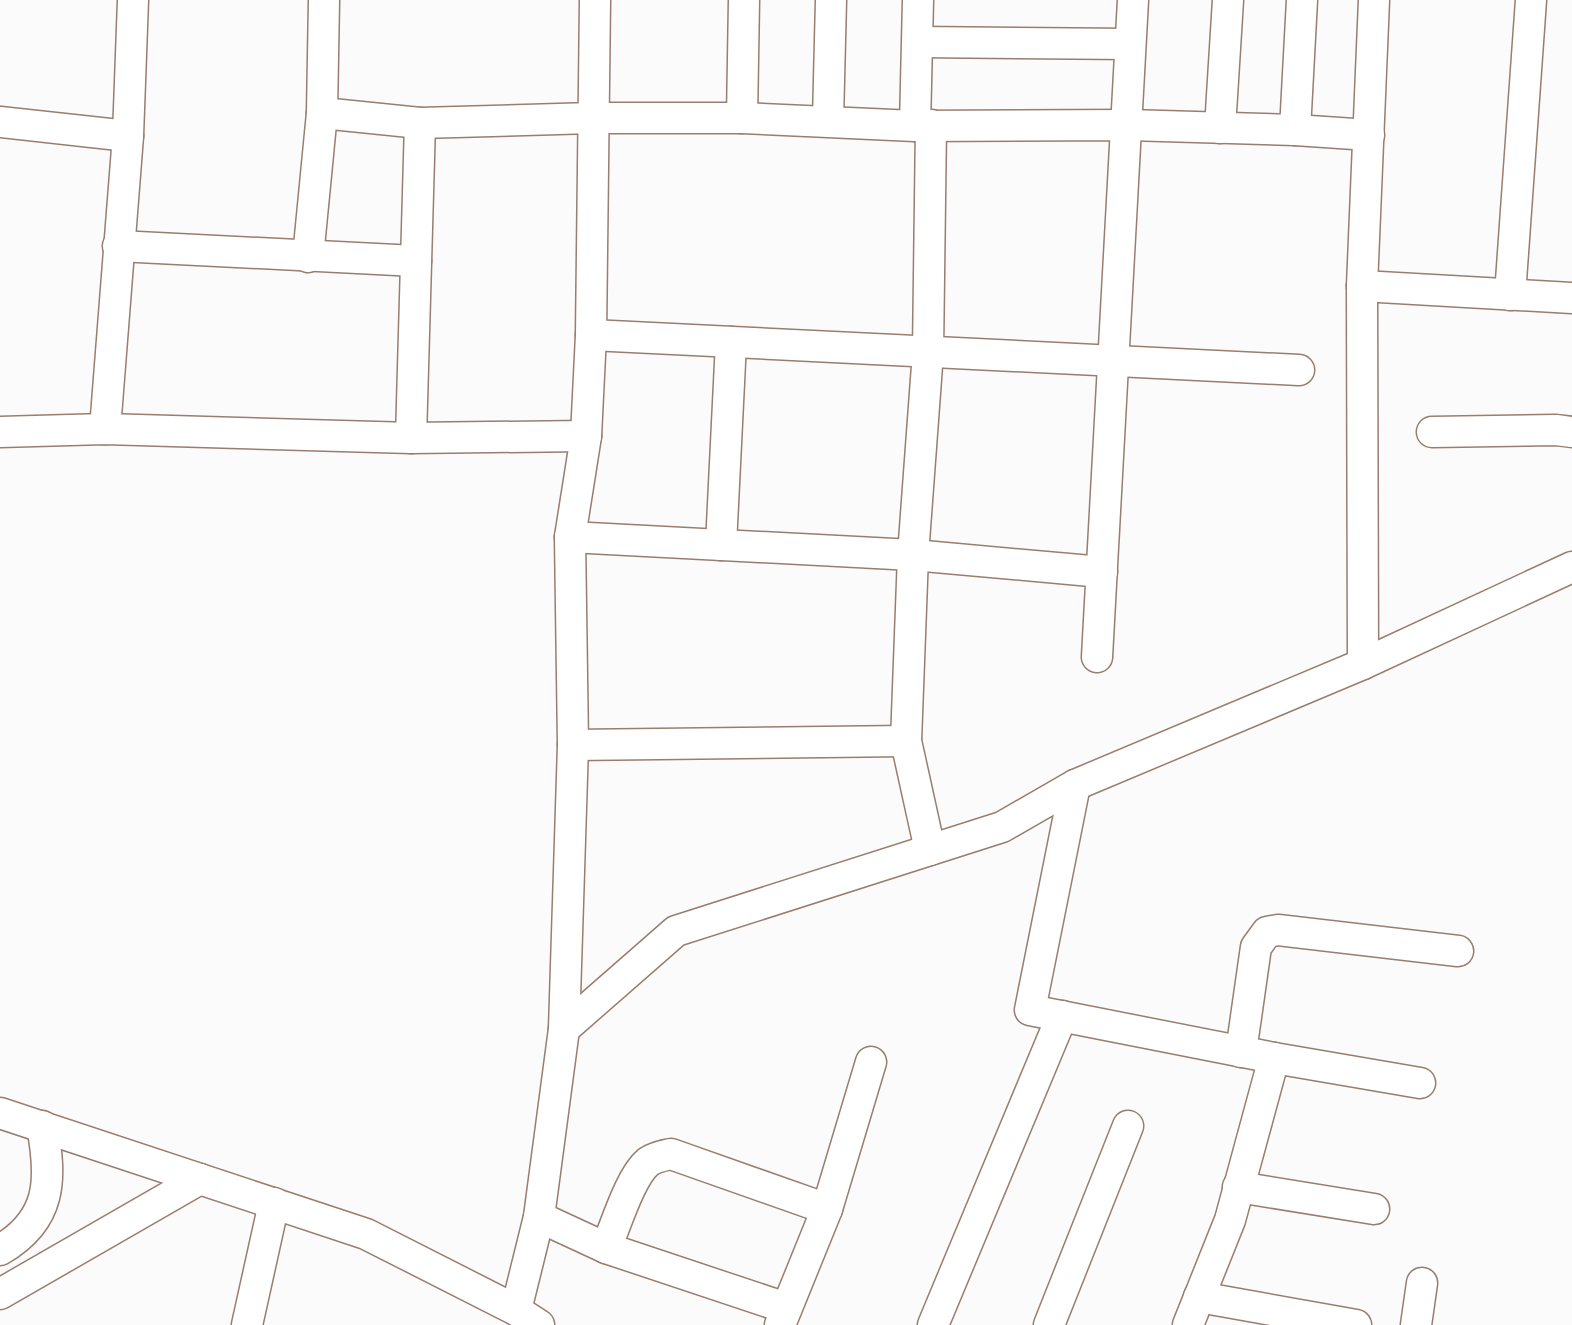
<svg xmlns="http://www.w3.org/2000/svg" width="1572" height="1325" viewBox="0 0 1572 1325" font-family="'PT Sans Narrow',sans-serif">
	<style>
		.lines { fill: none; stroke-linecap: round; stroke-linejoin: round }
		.minor-casing { stroke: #997d6f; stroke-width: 33 }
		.minor { stroke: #fff; stroke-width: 30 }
	</style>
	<rect width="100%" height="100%" fill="#fbfbfb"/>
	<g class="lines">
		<defs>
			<g id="minor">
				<polyline points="918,42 1130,44"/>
				<polyline points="322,113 420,123 592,118 742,118 915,126 1128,125 1295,130 1369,135"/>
				<polyline points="742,118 744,0"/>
				<polyline points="828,120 831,0"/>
				<polyline points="0,122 128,136"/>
				<polyline points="915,126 918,0"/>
				<polyline points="1220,128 1228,0"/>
				<polyline points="1295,130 1302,0"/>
				<polyline points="118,246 416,261"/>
				<polyline points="308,257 322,113 324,0"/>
				<polyline points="1362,286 1572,298"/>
				<polyline points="1510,295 1531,0"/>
				<polyline points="591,335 1299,370"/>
				<polyline points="105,429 128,136 133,0"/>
				<polyline points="0,432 105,429 411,438 586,436"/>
				<polyline points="1432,432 1556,430 1572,432"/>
				<polyline points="411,438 420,123"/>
				<polyline points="570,537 913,555 1102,572"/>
				<polyline points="721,545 731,342"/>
				<polyline points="1097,657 1133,0"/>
				<polyline points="1363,664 1362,286 1374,0"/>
				<polyline points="573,745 906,741"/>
				<polyline points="1075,785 1030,1010 1274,1058 1230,1220 1188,1325"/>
				<polyline points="930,850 906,741 913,555 928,352 931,125"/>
				<polyline points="564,1029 676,931 1002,827 1075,785 1363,664 1572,567"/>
				<polyline points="1241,1052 1256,947 1267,932 1278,930 1458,951"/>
				<polyline points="1274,1058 1420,1083"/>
				<polyline points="0,1113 366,1234 516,1310 539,1325"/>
				<polyline points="1238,1187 1374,1209"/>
				<polyline points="539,1217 606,1248 786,1308"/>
				<path d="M606,1248C616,1225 630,1177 648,1162C655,1157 662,1156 671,1154L827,1209"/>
				<path d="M0,1250C52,1220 52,1179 42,1126"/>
				<polyline points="0,1294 200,1179"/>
				<polyline points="1199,1297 1356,1325"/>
				<polyline points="516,1310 539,1217 564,1029 573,745 570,537 586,436 591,335 595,0"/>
				<polyline points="247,1325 274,1203"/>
				<polyline points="780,1325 827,1209 871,1062"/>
				<polyline points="933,1325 1062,1016"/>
				<polyline points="1049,1325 1128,1126"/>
				<polyline points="1416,1325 1422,1283"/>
			</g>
		</defs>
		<!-- minor casing -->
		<use href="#minor" class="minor-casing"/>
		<!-- minor -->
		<use href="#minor" class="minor"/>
	</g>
</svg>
